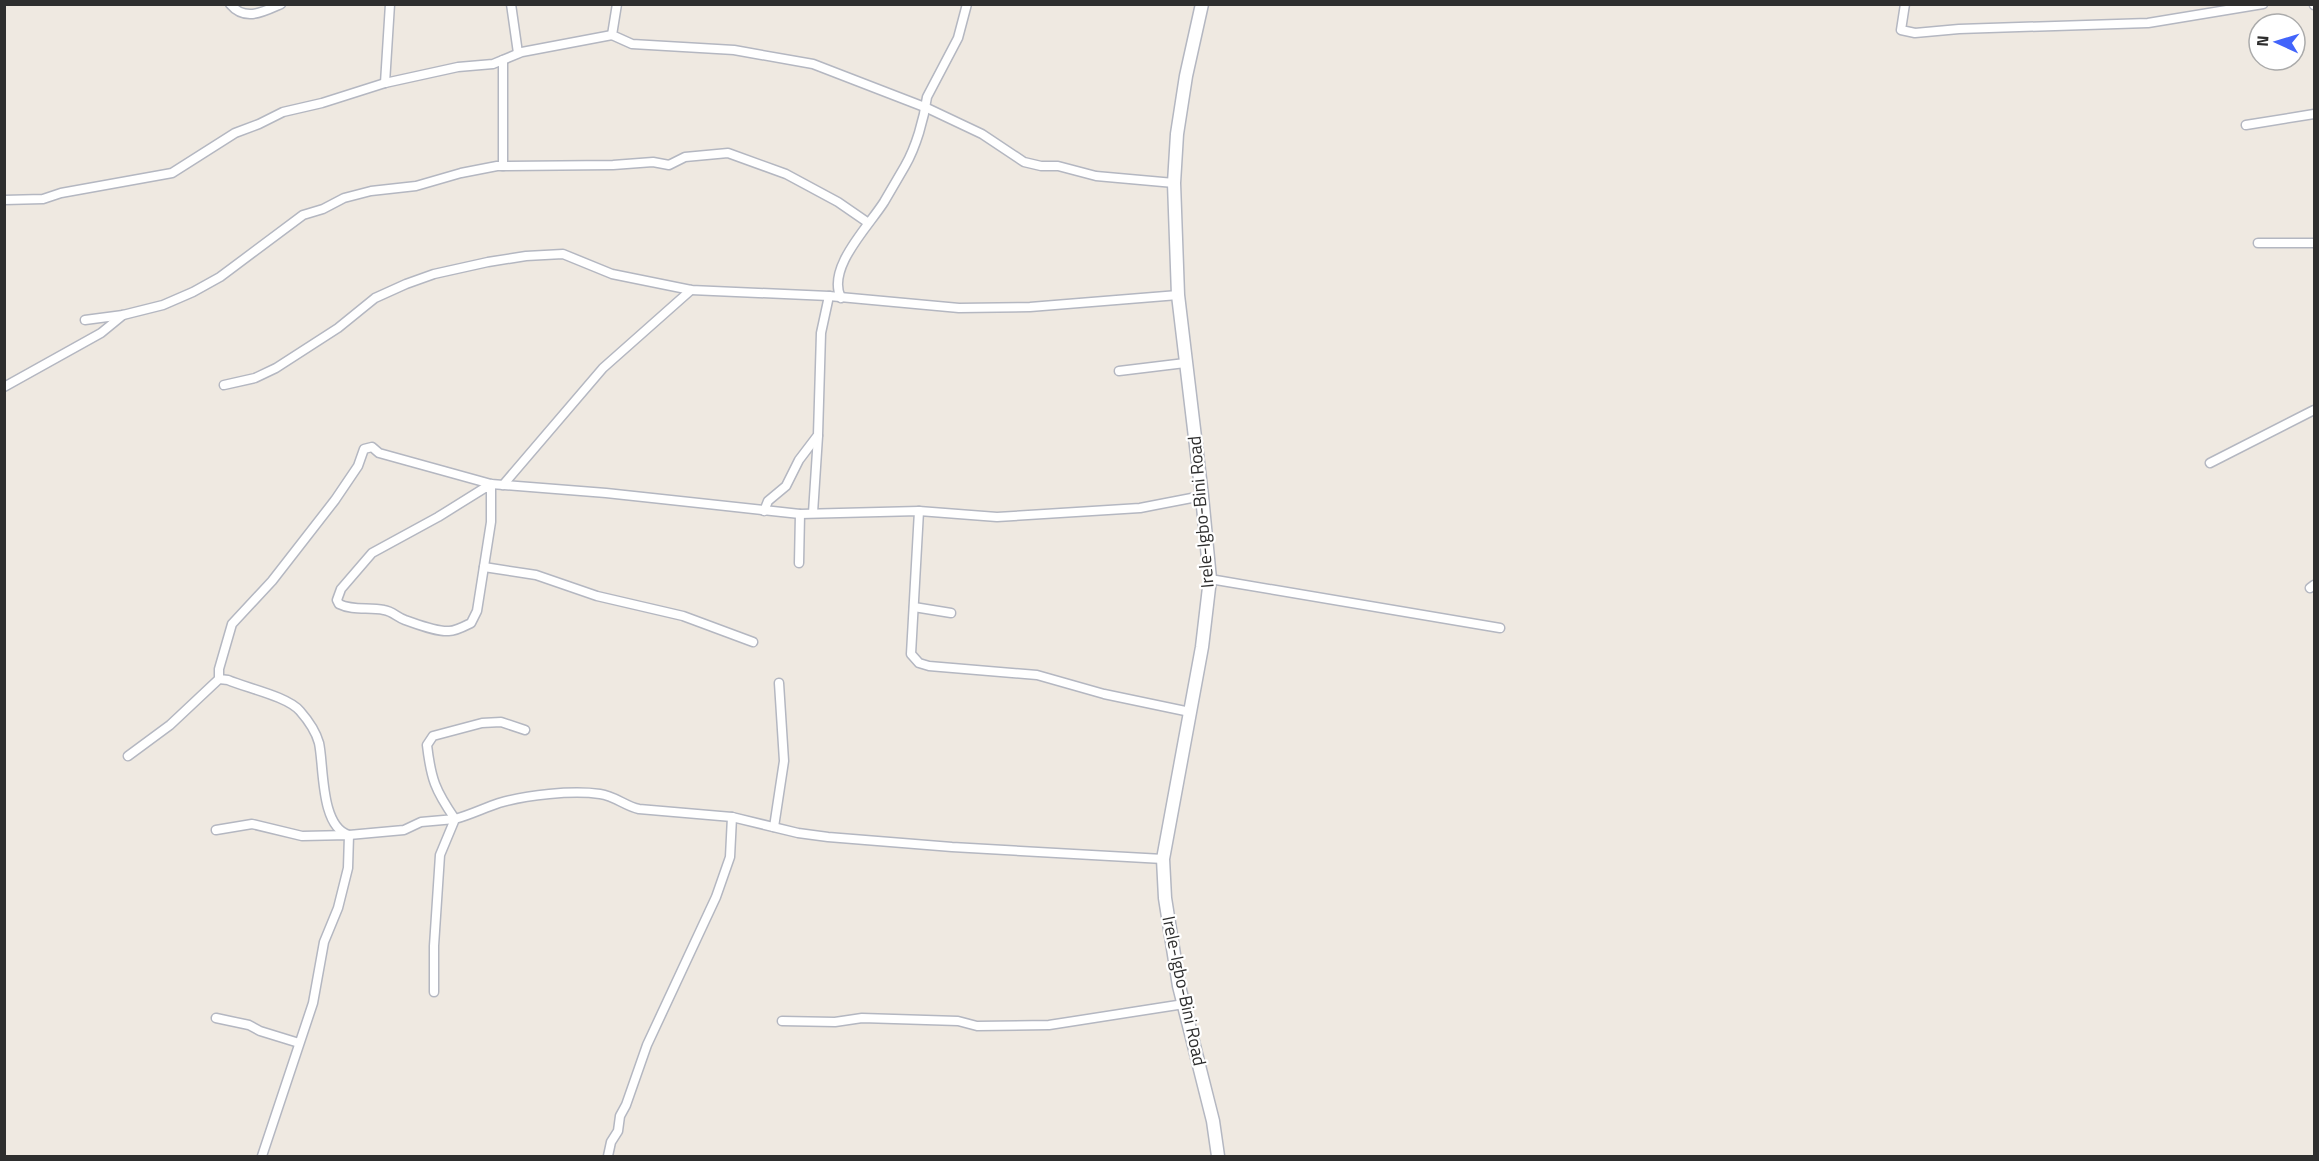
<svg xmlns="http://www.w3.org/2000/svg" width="2319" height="1161" viewBox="0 0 2319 1161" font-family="'Titillium Web',sans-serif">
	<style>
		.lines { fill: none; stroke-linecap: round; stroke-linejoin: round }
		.street-casing { stroke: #b4b7c1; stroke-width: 11 }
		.secondary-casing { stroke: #b4b7c1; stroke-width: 15 }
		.street { stroke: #fff; stroke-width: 8 }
		.secondary { stroke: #fff; stroke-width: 12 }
		.labels { text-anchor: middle; stroke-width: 4.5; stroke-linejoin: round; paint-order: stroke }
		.street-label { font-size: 18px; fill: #2e2e2e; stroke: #fff }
	</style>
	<rect width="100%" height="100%" fill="#efe9e1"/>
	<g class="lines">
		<defs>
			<g id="street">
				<path d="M230,4C245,22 263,12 281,4"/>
				<polyline points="511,4 518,53"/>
				<polyline points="617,4 612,35 632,44 734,50 813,64 927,108 982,134 1024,162 1041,166 1058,166 1096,176 1174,183"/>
				<polyline points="1905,4 1901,30 1915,33 1959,29 2148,23 2263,4"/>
				<polyline points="2314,4 2314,5"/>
				<polyline points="503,60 503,166"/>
				<polyline points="385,83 390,4"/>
				<polyline points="2246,125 2314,114"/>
				<polyline points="4,200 43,199 61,193 172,173 235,133 259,124 283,112 322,103 385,83 458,67 493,64 522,52 612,35"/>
				<polyline points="2258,243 2314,243"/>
				<path d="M841,298C826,268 869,226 884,202C891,190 898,178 905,166C916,147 924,119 927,97L958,38L967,4"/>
				<polyline points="85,320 123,315 163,305 193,292 220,277 303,215 323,209 344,198 371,191 416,186 461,173 497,166 613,165 653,162 669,165 685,157 728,153 786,174 838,202 867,222"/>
				<polyline points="1119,371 1185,363"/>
				<polyline points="224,385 255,378 276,368 338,328 375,298 406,284 434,274 488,262 526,256 563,254 612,274 691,290 829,296 959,308 1030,307 1178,295"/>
				<polyline points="4,387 101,333 123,315"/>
				<polyline points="2210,463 2314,410"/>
				<path d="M491,484V522L477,611L471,623C465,626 456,631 449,631C436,632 417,624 405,620C397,617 392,611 384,610C368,607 353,611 339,604L337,600L341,589L372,553L438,517Z"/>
				<polyline points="503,485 603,368 691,290"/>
				<polyline points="764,511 768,501 786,486 799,460 818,435 821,333 829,296"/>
				<polyline points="919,511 911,654 919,663 929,666 1037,675 1104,694 1190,712"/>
				<polyline points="813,513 818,436"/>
				<polyline points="799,563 800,514"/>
				<polyline points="484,567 536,575 597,596 683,616 753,642"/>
				<polyline points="1210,579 1500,628"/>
				<polyline points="2310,588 2314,585"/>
				<polyline points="914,607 951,613"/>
				<path d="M219,679L228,680C246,688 287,696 300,711C307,719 316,732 319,743C324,765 320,827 349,835L404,830L421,822L455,819C435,790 431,779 427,745L433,736L482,723L501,722L525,730"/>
				<polyline points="128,756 170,725 219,679 219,669 232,624 272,581 335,500 358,466 364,449 372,447 379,453 491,484 606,493 800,514 919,511 997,517 1140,508 1202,496"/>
				<polyline points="774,827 784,761 779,683"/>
				<polyline points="216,830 252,824 302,836 349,835 348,868 338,908 324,942 313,1003 262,1156"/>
				<path d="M434,992V946L440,855L455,819C470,815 484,808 499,803C526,795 572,790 600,794C615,796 625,806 639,809L732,817L798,833L828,837L952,847L1163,859"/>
				<polyline points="216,1018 249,1025 260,1031 299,1043"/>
				<polyline points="782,1021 835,1022 862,1018 958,1021 977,1026 1049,1025 1184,1004"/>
				<polyline points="608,1156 611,1142 618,1131 620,1116 626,1105 647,1045 716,897 730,857 732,817"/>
			</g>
			<polyline id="secondary" points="1202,4 1186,76 1177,134 1174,183 1178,295 1202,496 1210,579 1202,647 1163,859 1165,898 1179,986 1213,1121 1218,1156"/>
		</defs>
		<!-- street casing -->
		<use href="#street" class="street-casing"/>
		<!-- secondary casing -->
		<use href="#secondary" class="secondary-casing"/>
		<!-- street -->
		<use href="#street" class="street"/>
		<!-- secondary -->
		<use href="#secondary" class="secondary"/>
	</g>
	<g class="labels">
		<!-- street labels -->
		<g class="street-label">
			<text transform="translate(1201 512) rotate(-95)" y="6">Irele-Igbo-Bini Road</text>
			<text transform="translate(1184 991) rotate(78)" y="6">Irele-Igbo-Bini Road</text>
		</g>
	</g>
	<!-- border -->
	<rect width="2319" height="1161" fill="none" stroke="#2e2e2e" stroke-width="12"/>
	<!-- north arrow -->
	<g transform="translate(2277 42) rotate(274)"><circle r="28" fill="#ffffff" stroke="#ababab" stroke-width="1.5"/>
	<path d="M0-4.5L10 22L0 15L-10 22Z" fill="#4264fb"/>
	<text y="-9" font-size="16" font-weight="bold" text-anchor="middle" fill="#2e2e2e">N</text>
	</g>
</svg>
